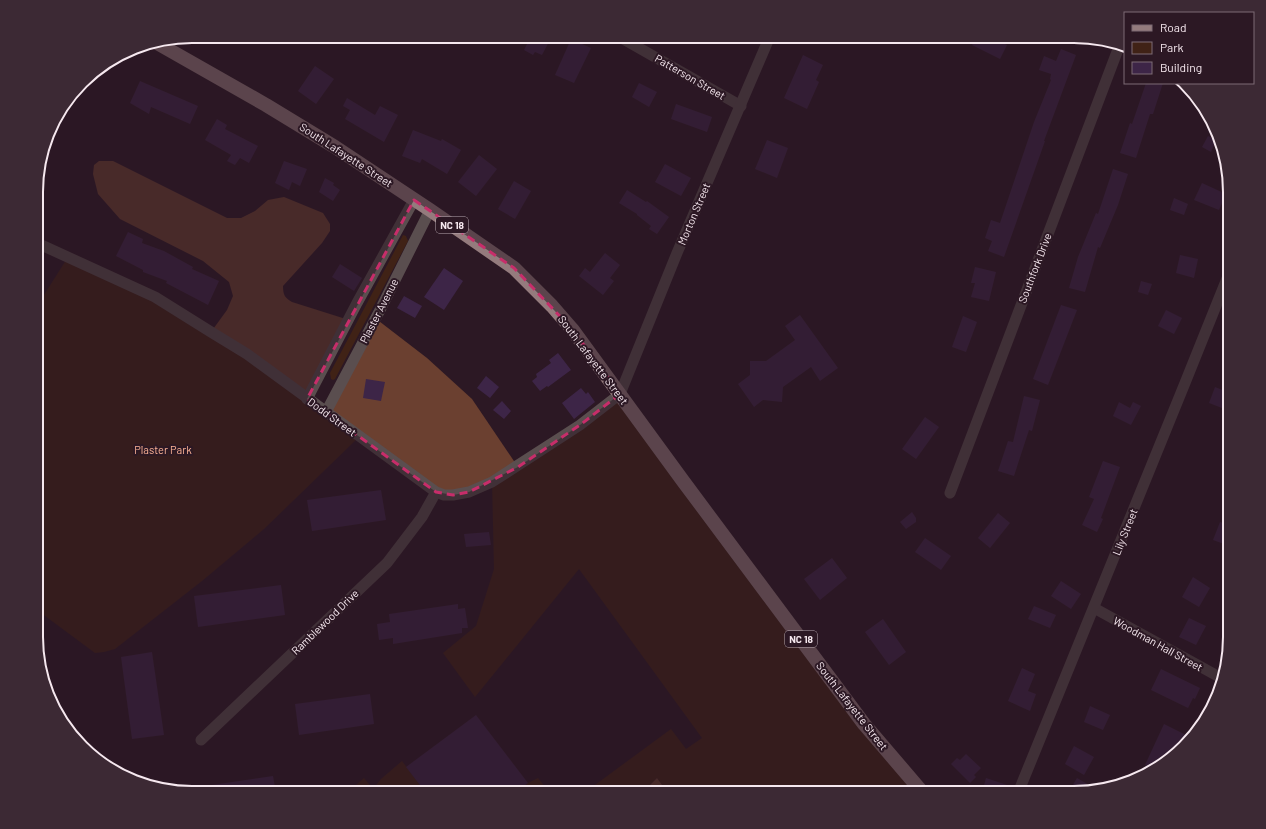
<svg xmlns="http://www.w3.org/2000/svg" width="1266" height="829" viewBox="0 0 1266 829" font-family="Barlow,sans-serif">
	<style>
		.green { fill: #402216 }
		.forest { fill: #6b4030 }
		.building { fill: #3d2547 }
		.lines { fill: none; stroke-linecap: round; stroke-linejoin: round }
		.minor { stroke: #5a4e4f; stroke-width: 11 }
		.major { stroke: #947b7d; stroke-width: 14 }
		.marked { fill: none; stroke: #c72d6a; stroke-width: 3; stroke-dasharray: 8 5; stroke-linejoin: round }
		.labels { text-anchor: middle; stroke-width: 4; stroke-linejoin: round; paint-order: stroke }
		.shield { fill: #2c1824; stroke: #b9aab2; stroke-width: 1 }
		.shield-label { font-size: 10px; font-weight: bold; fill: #f6e8ef }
		.street-label { font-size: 11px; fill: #f6e8ef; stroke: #2c1824 }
		.park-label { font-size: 11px; fill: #fdb397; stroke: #2c1824 }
		.rim { fill: none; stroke: #f6e8ef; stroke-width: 2 }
	</style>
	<rect width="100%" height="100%" fill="#2c1824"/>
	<!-- green -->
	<g class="green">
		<polygon points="403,235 406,236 408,241 335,379 333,380 331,379 330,373"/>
		<polygon points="68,257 155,297 359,437 264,529 202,581 115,649 104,652 95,653 37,610 37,306"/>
		<polygon points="620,394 916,785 906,793 668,793 657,778 642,793 584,793 671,729 686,749 702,738 579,569 475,697 443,653 476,626 494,569 492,482"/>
		<polygon points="402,761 426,793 347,793 364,778 373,789 381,779"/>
		<polygon points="538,778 550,793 515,793 528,783"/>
	</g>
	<!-- forest -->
	<g class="forest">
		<path d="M99,161H113L227,218H241L255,211L268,200L284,197L323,213L330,224V231L322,243L283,286C283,295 285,298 292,302L349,320L307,399L211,332L227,310L233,296L229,282L203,261L120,219L98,194L93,174L94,165Z"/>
		<polygon points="375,318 427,358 472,399 518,467 492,482 444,495 326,412"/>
		<polygon points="657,778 668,793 642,793"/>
	</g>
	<!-- building -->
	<g class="building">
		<polygon points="531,36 552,36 542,55 535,52 533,55 524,50"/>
		<polygon points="977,36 989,36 1007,45 1000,59 972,45"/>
		<polygon points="571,39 591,48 574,83 555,75"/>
		<polygon points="1061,49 1076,55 1044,141 1045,141 1004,257 988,251 992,241 985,238 991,220 1000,223 1034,122 1051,80 1050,79 1051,74 1039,70 1044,56 1056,61"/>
		<polygon points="803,55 823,65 816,80 819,82 807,109 784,98"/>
		<polygon points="315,66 334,79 316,104 298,91"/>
		<polygon points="140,81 198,106 190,124 151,107 149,114 130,103"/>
		<polygon points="639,83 657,92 649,107 632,97"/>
		<polygon points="1146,83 1163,83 1153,114 1150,114 1136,158 1120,153 1130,123 1132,124"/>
		<polygon points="347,98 375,115 380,106 398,115 384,142 345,119 350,110 343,106"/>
		<polygon points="676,104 712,117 707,132 671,119"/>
		<polygon points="217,119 227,125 225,129 258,146 249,163 240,158 235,165 227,161 231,155 205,140"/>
		<polygon points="413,130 441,141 442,139 461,150 447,174 422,159 420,163 402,156"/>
		<polygon points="1208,136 1216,140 1211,152 1202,147"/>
		<polygon points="767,140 788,148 777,178 755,169"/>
		<polygon points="479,155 497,169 476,196 458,182"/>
		<polygon points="284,161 307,169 300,186 292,182 289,190 275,183"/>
		<polygon points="665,164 691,178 681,196 655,182"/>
		<polygon points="1113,169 1128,174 1118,205 1100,248 1098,247 1085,292 1069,288 1078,257 1096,213 1098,214"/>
		<polygon points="325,178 334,183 333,185 340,190 333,201 319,192"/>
		<polygon points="514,181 531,191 515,219 498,209"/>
		<polygon points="1202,183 1226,194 1219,210 1194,200"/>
		<polygon points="627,190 646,202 647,201 669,217 657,234 649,229 651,226 637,215 637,214 619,203"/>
		<polygon points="1174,198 1188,204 1184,215 1170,210"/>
		<polygon points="128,232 143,239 142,243 164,251 193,267 192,269 219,281 208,305 166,283 167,281 143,272 143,270 116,256"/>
		<polygon points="605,253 620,265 610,278 614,281 603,295 579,276 585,268 590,272"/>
		<polygon points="1180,255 1198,259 1194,278 1176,273"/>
		<polygon points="340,264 362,278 354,291 332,277"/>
		<polygon points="975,267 996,272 989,301 971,297 975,283 971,283"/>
		<polygon points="444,268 463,281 444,310 424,297"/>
		<polygon points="1141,281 1152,284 1148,295 1138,292"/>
		<polygon points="404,296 422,306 415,318 397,308"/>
		<polygon points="1061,305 1077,310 1048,385 1033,379"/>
		<polygon points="1166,310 1182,318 1174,334 1158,326"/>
		<polygon points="800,315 838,368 820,381 811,367 783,387 782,402 763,400 754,407 738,384 750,375 750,361 766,361 795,340 785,326"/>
		<polygon points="963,316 977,322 966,352 952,347"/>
		<polygon points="558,353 571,370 548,387 547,386 540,391 532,381 537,377 536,374 551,363 549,360"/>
		<polygon points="486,376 499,387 490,398 477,388"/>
		<polygon points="366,379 385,382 381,401 363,398"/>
		<polygon points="1215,387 1230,393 1230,402 1227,410 1209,403"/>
		<polygon points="581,388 586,394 588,392 595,402 574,419 562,403"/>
		<polygon points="1024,396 1040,400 1032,431 1029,430 1014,476 998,471 1008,441 1013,442"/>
		<polygon points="502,401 511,411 504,419 493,410"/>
		<polygon points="1119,402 1130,408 1133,402 1141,406 1131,425 1113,416"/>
		<polygon points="925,417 939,427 916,459 902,449"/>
		<polygon points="1103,461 1120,467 1101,518 1103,519 1097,532 1082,525 1094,499 1089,497"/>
		<polygon points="381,490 386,520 312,531 307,500"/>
		<polygon points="912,512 916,518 916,522 906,529 900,522"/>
		<polygon points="998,513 1010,523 990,548 978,538"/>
		<polygon points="1220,522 1230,525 1230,529 1224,544 1213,540"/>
		<polygon points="489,532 491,545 466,547 464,534"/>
		<polygon points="925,538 951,556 941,570 915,552"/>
		<polygon points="832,558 847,578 820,600 804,579"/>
		<polygon points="1193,577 1210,588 1199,607 1182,597"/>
		<polygon points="1061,581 1081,594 1071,609 1051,596"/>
		<polygon points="281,585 285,615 198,627 194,596"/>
		<polygon points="458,604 458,609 465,608 468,628 462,628 462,633 393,644 393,638 379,640 377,624 390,622 389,614"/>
		<polygon points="1034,606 1056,615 1050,628 1028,619"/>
		<polygon points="1189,618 1206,626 1196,645 1179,637"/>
		<polygon points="883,619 906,652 889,665 865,632"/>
		<polygon points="152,652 164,735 132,739 121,657"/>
		<polygon points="1022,668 1035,674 1028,691 1036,694 1030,711 1008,701"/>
		<polygon points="1161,669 1200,688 1195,699 1193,698 1188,708 1151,690"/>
		<polygon points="370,694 374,724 299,735 295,704"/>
		<polygon points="1090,706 1110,715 1103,730 1084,722"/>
		<polygon points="476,715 528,783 515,793 426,793 406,767"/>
		<polygon points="1164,724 1190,737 1155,769 1145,765"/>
		<polygon points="1074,746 1094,757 1084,775 1065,764"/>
		<polygon points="966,754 981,768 974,775 976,777 970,783 951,764 957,758 960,760"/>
		<polygon points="273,776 276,793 198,793 198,787"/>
		<polygon points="986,778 1013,787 1011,793 982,793"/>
		<polygon points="1077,778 1096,789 1084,793 1068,793"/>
	</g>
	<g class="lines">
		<!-- minor -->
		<g class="minor">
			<polyline points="618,36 741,106"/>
			<polyline points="37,243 155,297 211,332 247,354 436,492 444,495 453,495 469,492 492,482 580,425 620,394 677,253 770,36"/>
			<polyline points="307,399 357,303 414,200"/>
			<polyline points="326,412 380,310 430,210"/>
			<polyline points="950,493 1120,44"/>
			<polyline points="1094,608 1223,679"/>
			<polyline points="201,740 387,563 422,517 436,492"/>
			<polyline points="906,793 916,785"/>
			<polyline points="1018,793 1185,383 1230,271"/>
		</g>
		<!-- major -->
		<polyline class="major" points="157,43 266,105 335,147 430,210 514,268 552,306 572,329 683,481 864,724 923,793"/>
	</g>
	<!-- marked area -->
	<path d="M0 0H1266V829H0ZM414,200L514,268L572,329L620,394L580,425L518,467L469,492L453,495L436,492L307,399Z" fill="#2c1824" fill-opacity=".55" fill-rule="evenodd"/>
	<path class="marked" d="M414,200L514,268L572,329L620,394L580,425L518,467L469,492L453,495L436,492L307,399Z"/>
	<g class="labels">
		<!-- shield labels -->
		<g class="shield">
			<rect x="436" y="217" width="32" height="16" rx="3"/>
			<rect x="785" y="631" width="32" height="16" rx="3"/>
		</g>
		<g class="shield-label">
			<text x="452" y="229">NC 18</text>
			<text x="801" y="643">NC 18</text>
		</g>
		<!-- street labels -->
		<g class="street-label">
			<text transform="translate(690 77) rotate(30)" y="4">Patterson Street</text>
			<text transform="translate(346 155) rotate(33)" y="4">South Lafayette Street</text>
			<text transform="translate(694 214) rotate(-67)" y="4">Morton Street</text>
			<text transform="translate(1035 268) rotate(-69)" y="4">Southfork Drive</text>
			<text transform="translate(379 311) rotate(-63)" y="4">Plaster Avenue</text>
			<text transform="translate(593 360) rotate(53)" y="4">South Lafayette Street</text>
			<text transform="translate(332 417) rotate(36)" y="4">Dodd Street</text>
			<text transform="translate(1125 532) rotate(-68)" y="4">Lily Street</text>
			<text transform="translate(325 622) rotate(-44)" y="4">Ramblewood Drive</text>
			<text transform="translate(1158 644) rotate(29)" y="4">Woodman Hall Street</text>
			<text transform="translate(852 706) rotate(52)" y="4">South Lafayette Street</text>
		</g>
		<!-- park labels -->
		<g class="park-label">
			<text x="163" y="454">Plaster Park</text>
		</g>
	</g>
	<!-- crop -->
	<path d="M0 0H1266V829H0ZM192 43H1074A149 149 0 0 1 1223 192V637A149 149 0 0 1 1074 786H192A149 149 0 0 1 43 637V192A149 149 0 0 1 192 43Z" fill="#3c2934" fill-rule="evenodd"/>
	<path class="rim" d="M192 43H1074A149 149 0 0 1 1223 192V637A149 149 0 0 1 1074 786H192A149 149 0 0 1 43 637V192A149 149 0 0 1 192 43Z"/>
	<!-- legend -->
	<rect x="1124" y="12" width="130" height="72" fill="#2c1824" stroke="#7d6b75"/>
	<rect x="1132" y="25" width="20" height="6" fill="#947b7d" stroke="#7d6b75"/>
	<text x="1160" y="32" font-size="12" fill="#f6e8ef">Road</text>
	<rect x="1132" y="42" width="20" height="12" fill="#402216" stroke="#7d6b75"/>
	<text x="1160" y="52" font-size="12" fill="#f6e8ef">Park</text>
	<rect x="1132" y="62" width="20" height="12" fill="#3d2547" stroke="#7d6b75"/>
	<text x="1160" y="72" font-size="12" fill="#f6e8ef">Building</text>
</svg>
